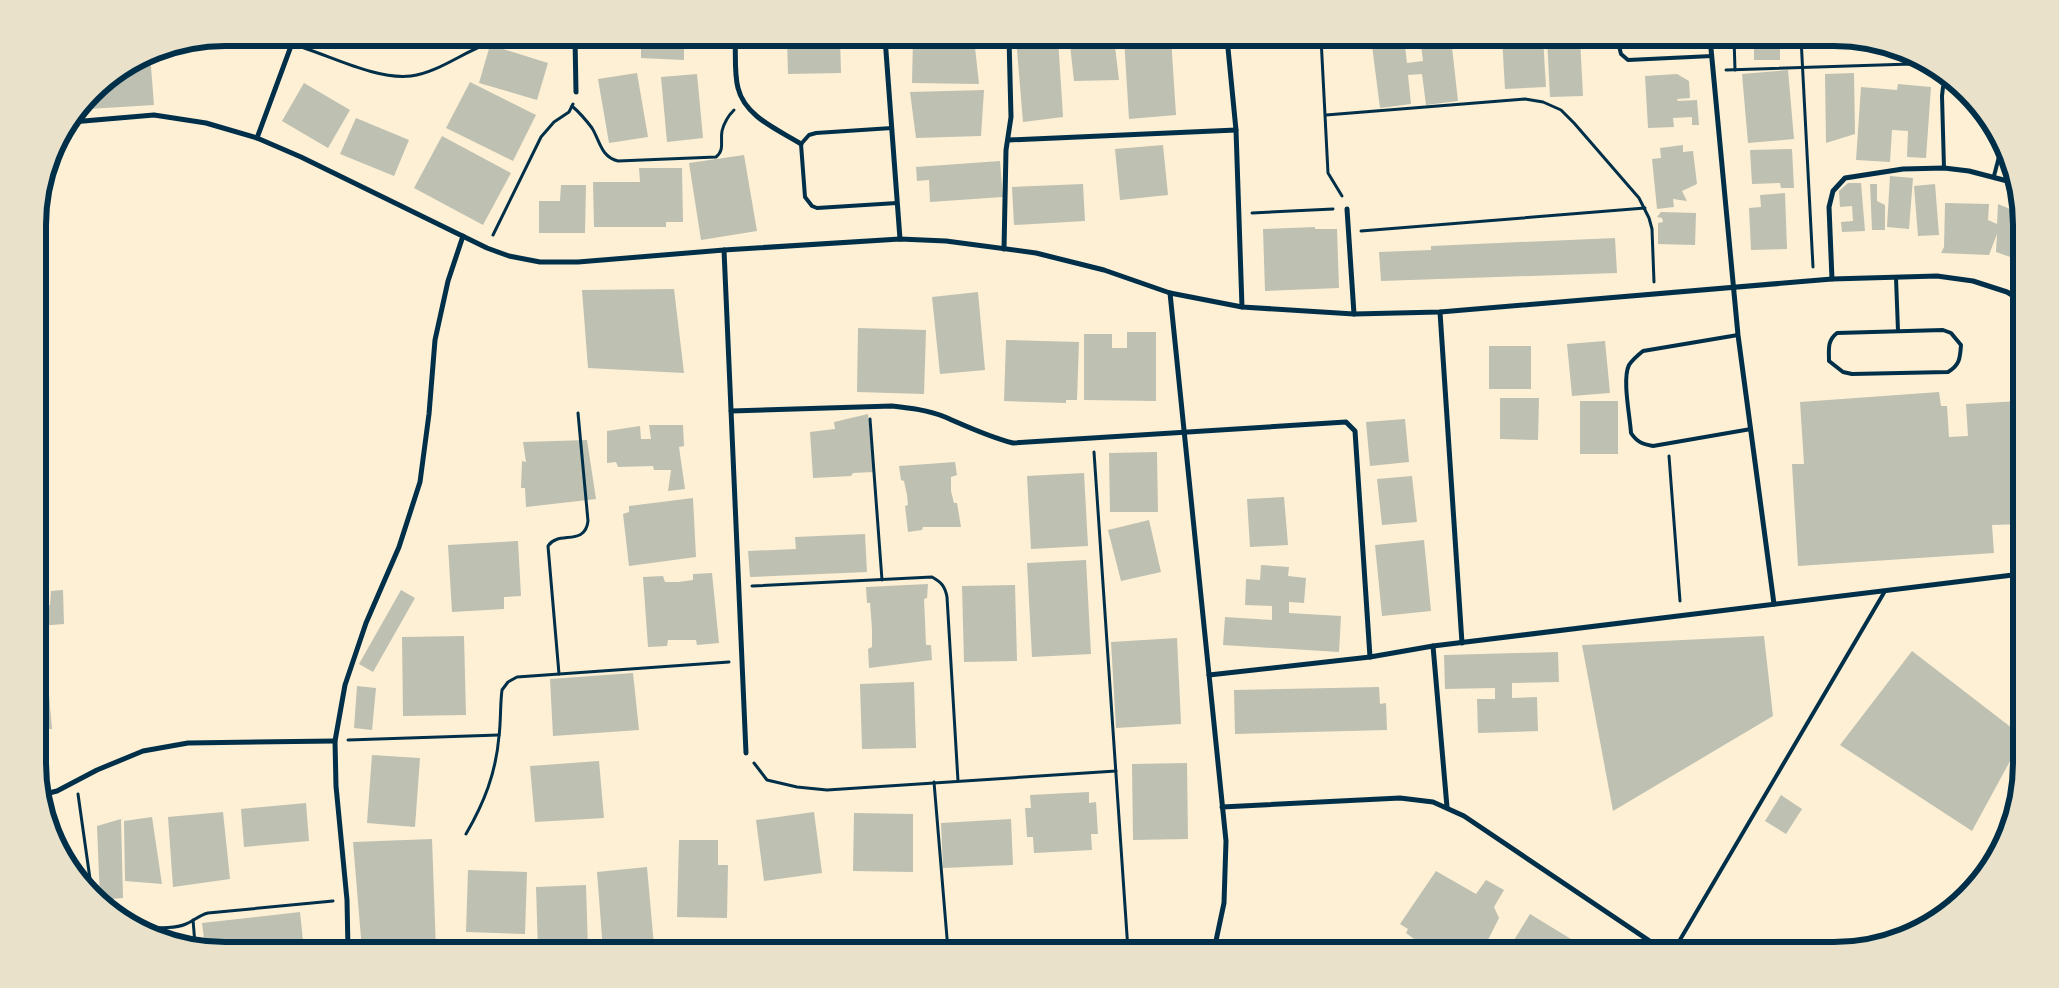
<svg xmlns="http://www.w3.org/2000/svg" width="2059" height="988" viewBox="0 0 2059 988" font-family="'Fira Sans',sans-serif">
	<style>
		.building { fill: #bec0b2 }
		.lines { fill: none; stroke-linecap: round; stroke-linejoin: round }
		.path { stroke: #003049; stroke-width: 3 }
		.service { stroke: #003049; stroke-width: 4 }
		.minor { stroke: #003049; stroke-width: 5 }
		.rim { fill: none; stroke: #003049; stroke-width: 6 }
	</style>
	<rect width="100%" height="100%" fill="#fdf0d5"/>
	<!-- building -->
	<g class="building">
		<polygon points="641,38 684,38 684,60 641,58"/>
		<polygon points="787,38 840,38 841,73 788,74"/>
		<polygon points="913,38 976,38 977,41 916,44 975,47 979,84 912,83"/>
		<polygon points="1016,38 1058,38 1063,117 1023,122"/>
		<polygon points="1079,38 1114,38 1119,80 1074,81 1070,45 1080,46"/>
		<polygon points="1144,38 1171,38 1176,115 1129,119 1124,39"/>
		<polygon points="1371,38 1404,38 1407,63 1423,61 1420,38 1451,38 1458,101 1426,105 1422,74 1408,75 1411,104 1380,108"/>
		<polygon points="1502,38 1543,38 1546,87 1505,89"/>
		<polygon points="1547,38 1580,38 1583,96 1550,97"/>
		<rect x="1754" y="38" width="26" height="22"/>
		<polygon points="490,45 548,63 537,100 479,83"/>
		<polygon points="150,54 154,105 89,109 88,101 101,84"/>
		<polygon points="1788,70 1794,139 1748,143 1742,74"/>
		<polygon points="637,73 648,137 609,143 598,79"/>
		<polygon points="1854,73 1855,134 1826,143 1825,74"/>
		<polygon points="697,74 703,138 667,142 661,77"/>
		<polygon points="1677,74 1689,81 1690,98 1677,99 1678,101 1697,100 1699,125 1692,125 1692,117 1673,118 1674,127 1648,128 1645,76"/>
		<polygon points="470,82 536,115 513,161 446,128"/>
		<polygon points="304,83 350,110 328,148 282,121"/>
		<polygon points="1898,84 1931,87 1926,158 1907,157 1908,131 1892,130 1890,162 1856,160 1861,87 1897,90"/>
		<polygon points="984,90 981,136 916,138 910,92"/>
		<polygon points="356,118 409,140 394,176 340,154"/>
		<polygon points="442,136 511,173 483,225 414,188"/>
		<polygon points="1163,145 1168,195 1120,200 1115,149"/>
		<polygon points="1683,145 1683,152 1693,151 1697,184 1682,191 1687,201 1673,199 1674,207 1657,209 1652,159 1661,158 1660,148"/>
		<polygon points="1792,149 1794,188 1781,188 1780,183 1752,184 1750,150"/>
		<polygon points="744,155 757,231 701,240 689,163"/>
		<polygon points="1000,161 1003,197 930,202 929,180 917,181 916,167"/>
		<polygon points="639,168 682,168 683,222 666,222 666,227 594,227 593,182 640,182"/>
		<polygon points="1890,176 1913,178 1909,229 1887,227"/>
		<polygon points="1848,183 1861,183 1865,231 1842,232 1841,222 1853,221 1852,206 1840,207 1839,191"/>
		<polygon points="1083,184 1085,221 1014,225 1012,187"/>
		<polygon points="1870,184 1877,184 1877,201 1885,205 1885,230 1872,230"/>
		<polygon points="1935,184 1939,235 1918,236 1914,186"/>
		<polygon points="561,185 586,185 585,233 539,233 539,201 560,201"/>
		<polygon points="1785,193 1787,249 1751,250 1749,208 1761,207 1760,195"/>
		<polygon points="1945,203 1989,204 1988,220 1997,224 1998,204 2020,213 2020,247 2016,259 1996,252 1997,234 1989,255 1941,253 1944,247"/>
		<polygon points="1661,212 1696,213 1695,245 1658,244 1658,223 1663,222 1662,218 1657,217"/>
		<polygon points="1315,227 1315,229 1337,229 1339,288 1265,291 1263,229"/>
		<polygon points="1615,238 1617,273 1381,281 1379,252 1431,250 1431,246"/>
		<polygon points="674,289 684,373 588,368 582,290"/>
		<polygon points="978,292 985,370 940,374 932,297"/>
		<polygon points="858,328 926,330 924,394 857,392"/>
		<polygon points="1127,332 1156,332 1156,401 1084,400 1084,334 1112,334 1112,348 1127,348"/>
		<polygon points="1006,340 1079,342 1077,400 1066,400 1066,403 1004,401"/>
		<polygon points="1605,341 1610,393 1572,396 1567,344"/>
		<rect x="1489" y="346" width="42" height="43"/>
		<polygon points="1939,392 1941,406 1947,406 1949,437 1968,436 1966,404 2020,401 2021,524 1992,525 1994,553 1798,566 1792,464 1804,464 1800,402"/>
		<polygon points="1500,398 1539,398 1538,440 1500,439"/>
		<rect x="1580" y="401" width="38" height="53"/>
		<polygon points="868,414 874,472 853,473 851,476 813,478 810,432 835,429 834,422"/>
		<polygon points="1405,419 1409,462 1370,466 1366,422"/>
		<polygon points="649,425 683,425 684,446 679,447 685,489 668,491 671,470 654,470 653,466 618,467 616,462 607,463 607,431 640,426 641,439 651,439"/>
		<polygon points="587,440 596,499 526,507 525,488 521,488 522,461 526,462 523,442"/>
		<polygon points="1157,452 1158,512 1110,512 1109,453"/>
		<polygon points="955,462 957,475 951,477 951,491 954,503 957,503 961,527 923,527 922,530 908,532 905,506 908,505 907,495 904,481 901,480 899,466"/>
		<polygon points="1084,473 1088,546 1031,549 1027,476"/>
		<polygon points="1412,476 1417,522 1382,525 1377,479"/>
		<polygon points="1284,497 1288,545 1250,547 1247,499"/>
		<polygon points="693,498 696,557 629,566 623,514 629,512 629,506"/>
		<polygon points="1149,520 1161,572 1121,581 1108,530"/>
		<polygon points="865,534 867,572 750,577 748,551 796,549 795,537"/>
		<polygon points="1424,540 1431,611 1382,616 1375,545"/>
		<polygon points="518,541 521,596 504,597 504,609 452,612 448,545"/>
		<polygon points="1086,560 1091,654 1032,657 1027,563"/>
		<polygon points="1261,565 1289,567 1288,576 1306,578 1304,603 1289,602 1289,613 1341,616 1339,652 1223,645 1225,617 1272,620 1272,606 1245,605 1246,579 1260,580"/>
		<polygon points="712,573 719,643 697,645 696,640 668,640 667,646 648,647 643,577 663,576 665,582 678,582 693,580 693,574"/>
		<polygon points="928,584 927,598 924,599 925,621 926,645 931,645 932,660 869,668 868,649 872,647 872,629 870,603 867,603 866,587"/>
		<polygon points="1015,585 1017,661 964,662 962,586"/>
		<polygon points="63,590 64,624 39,626 39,607 50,605 51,591"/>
		<polygon points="401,590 415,598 373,672 359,664"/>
		<polygon points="464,636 466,715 403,716 402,637"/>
		<polygon points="1764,636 1773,716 1613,811 1582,645"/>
		<polygon points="1177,638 1181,724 1116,728 1111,642"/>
		<polygon points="1912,651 2021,735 2021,741 1972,831 1840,745"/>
		<polygon points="1558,652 1559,682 1512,683 1512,698 1537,697 1538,731 1478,733 1477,699 1495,699 1495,688 1445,689 1444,655"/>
		<polygon points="633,673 639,730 553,736 550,679"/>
		<polygon points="914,682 916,748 862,749 860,684"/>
		<polygon points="48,683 52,729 39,729 39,685"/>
		<polygon points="357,686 376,688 372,730 354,728"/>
		<polygon points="1379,687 1380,704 1386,703 1387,730 1235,734 1234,690"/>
		<polygon points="372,755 420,758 415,827 367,823"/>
		<polygon points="599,761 604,818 535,822 530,766"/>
		<polygon points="1187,763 1188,839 1133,840 1132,764"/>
		<polygon points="1089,792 1089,803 1096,802 1098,834 1091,834 1092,850 1034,853 1033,837 1027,837 1025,808 1031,808 1030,795"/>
		<polygon points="1781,795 1802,809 1786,834 1765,821"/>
		<polygon points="306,803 309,841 244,847 241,809"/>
		<polygon points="223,812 230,879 173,887 168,817"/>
		<polygon points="814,812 822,873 764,881 756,820"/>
		<polygon points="854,813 913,814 913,872 853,871"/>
		<polygon points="152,817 162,884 125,881 124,821"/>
		<polygon points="121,819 123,898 100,900 97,826"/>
		<polygon points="1011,819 1013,865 943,868 941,823"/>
		<polygon points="432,839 436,950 362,950 353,842"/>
		<polygon points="679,840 718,840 718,865 728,865 727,918 677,917"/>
		<polygon points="647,867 654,946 603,950 597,872"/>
		<polygon points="468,870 527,872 525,934 466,932"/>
		<polygon points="1436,871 1476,894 1486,880 1504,890 1494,907 1499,918 1483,950 1436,950 1437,946 1427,941 1421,944 1406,933 1408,929 1400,924"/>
		<polygon points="586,885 588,950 538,950 536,887"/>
		<polygon points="300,912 304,950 225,950 205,946 202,923"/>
		<polygon points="1530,914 1584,947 1582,950 1508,950"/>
	</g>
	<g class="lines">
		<!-- path -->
		<g class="path">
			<polyline points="1321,38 1328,173 1342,196"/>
			<polyline points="1734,38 1735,70"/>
			<polyline points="1801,38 1813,267"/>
			<path d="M304,48C335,58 378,80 411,76C440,72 464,51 492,42C513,36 539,40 561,40"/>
			<polyline points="1726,70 1911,64 1921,65 1938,72"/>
			<path d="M572,106C580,113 586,120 592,128C600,141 601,157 618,161L716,157C725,150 720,141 722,131C724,123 728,116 734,110"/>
			<polyline points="1326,115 1525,99 1543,102 1561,110 1574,123 1639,198 1649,218 1652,229 1654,282"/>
			<polyline points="1252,213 1333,209"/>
			<polyline points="1361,231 1645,208"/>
			<polyline points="493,235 541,137 554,122 569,112 573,104"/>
			<polyline points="870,419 882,580"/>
			<polyline points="1094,452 1128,950"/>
			<polyline points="1669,456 1680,601"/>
			<path d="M752,586L932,577C941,582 945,586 947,597L958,781"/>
			<path d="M559,674L548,546C558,530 585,547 588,521L578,413"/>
			<polyline points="348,740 499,735"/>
			<polyline points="754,763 767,780 797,787 827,790 1116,771"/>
			<polyline points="934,782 948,950"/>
			<polyline points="78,794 92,893"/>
			<path d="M466,834C484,803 496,773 499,736C501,721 500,705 502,690L508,682L517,677L729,662"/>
			<polyline points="193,920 195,944"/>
			<path d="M137,927C152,927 172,930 186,924C194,921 199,915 208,913L333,901"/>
		</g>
		<!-- service -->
		<g class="service">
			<polyline points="1617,38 1621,54 1628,60 1712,56"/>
			<polyline points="892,128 816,133 809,135 801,144 805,197 812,206 817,208 897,203"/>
			<polyline points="1944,168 1942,96 1943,87 1950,78"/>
			<polyline points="1994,176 2002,145"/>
			<polyline points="1896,278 1898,331"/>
			<path d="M1943,330L1951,333L1961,345C1960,358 1960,365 1948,372L1852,374L1843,372L1829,361C1829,349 1827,341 1837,333Z"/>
			<path d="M1738,335L1643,351C1638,355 1633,359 1629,365C1622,379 1630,416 1631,433C1637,442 1642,444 1653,446L1751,429"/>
			<polyline points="1674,950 1885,591"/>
		</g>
		<!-- minor -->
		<g class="minor">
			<polyline points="575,38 576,92"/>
			<path d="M735,38C736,54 734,73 738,88C745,117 779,130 801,144"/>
			<polyline points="885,38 900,239"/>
			<polyline points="1227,38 1236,130 1242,307"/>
			<polyline points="1710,38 1738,335 1774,604"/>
			<polyline points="72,122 154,115 206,123 257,138 301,157 487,248 509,256 540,262 578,262 724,250 900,239 946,241 1036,253 1104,270 1170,293 1242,307 1354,314 1440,312 1832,279 1937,276 1973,281 2007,292 2020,300"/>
			<polyline points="257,138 294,38"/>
			<polyline points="1008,140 1236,130"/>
			<polyline points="1347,209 1354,314"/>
			<polyline points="1004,249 1006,150 1011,117 1009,38"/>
			<polyline points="724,250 746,753"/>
			<polyline points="1832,279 1829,207 1833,191 1845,178 1903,169 1944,168 1969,171 2015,183"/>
			<polyline points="1170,293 1226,841 1224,903 1214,950"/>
			<polyline points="1440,312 1462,643"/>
			<path d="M731,411L892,406C910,408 928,410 945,417C968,427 989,437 1013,443L1346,422L1355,431L1370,657"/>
			<polyline points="1433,646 1447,807"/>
			<polyline points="1209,675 1370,657 1433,646 2021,574"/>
			<polyline points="41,795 57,791 97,770 143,751 188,743 335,741"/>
			<polyline points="1222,807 1400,798 1433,802 1464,816 1663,950"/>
			<polyline points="348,950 347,900 336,786 335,741 345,685 366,623 399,547 420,482 429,414 435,340 448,281 463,236"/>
		</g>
	</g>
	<!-- crop -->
	<path d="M0 0H2059V988H0ZM225 46H1834A179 179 0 0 1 2013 225V763A179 179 0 0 1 1834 942H225A179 179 0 0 1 46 763V225A179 179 0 0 1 225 46Z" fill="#e9e1ca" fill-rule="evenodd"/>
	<path class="rim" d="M225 46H1834A179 179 0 0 1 2013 225V763A179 179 0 0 1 1834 942H225A179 179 0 0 1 46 763V225A179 179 0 0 1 225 46Z"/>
</svg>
